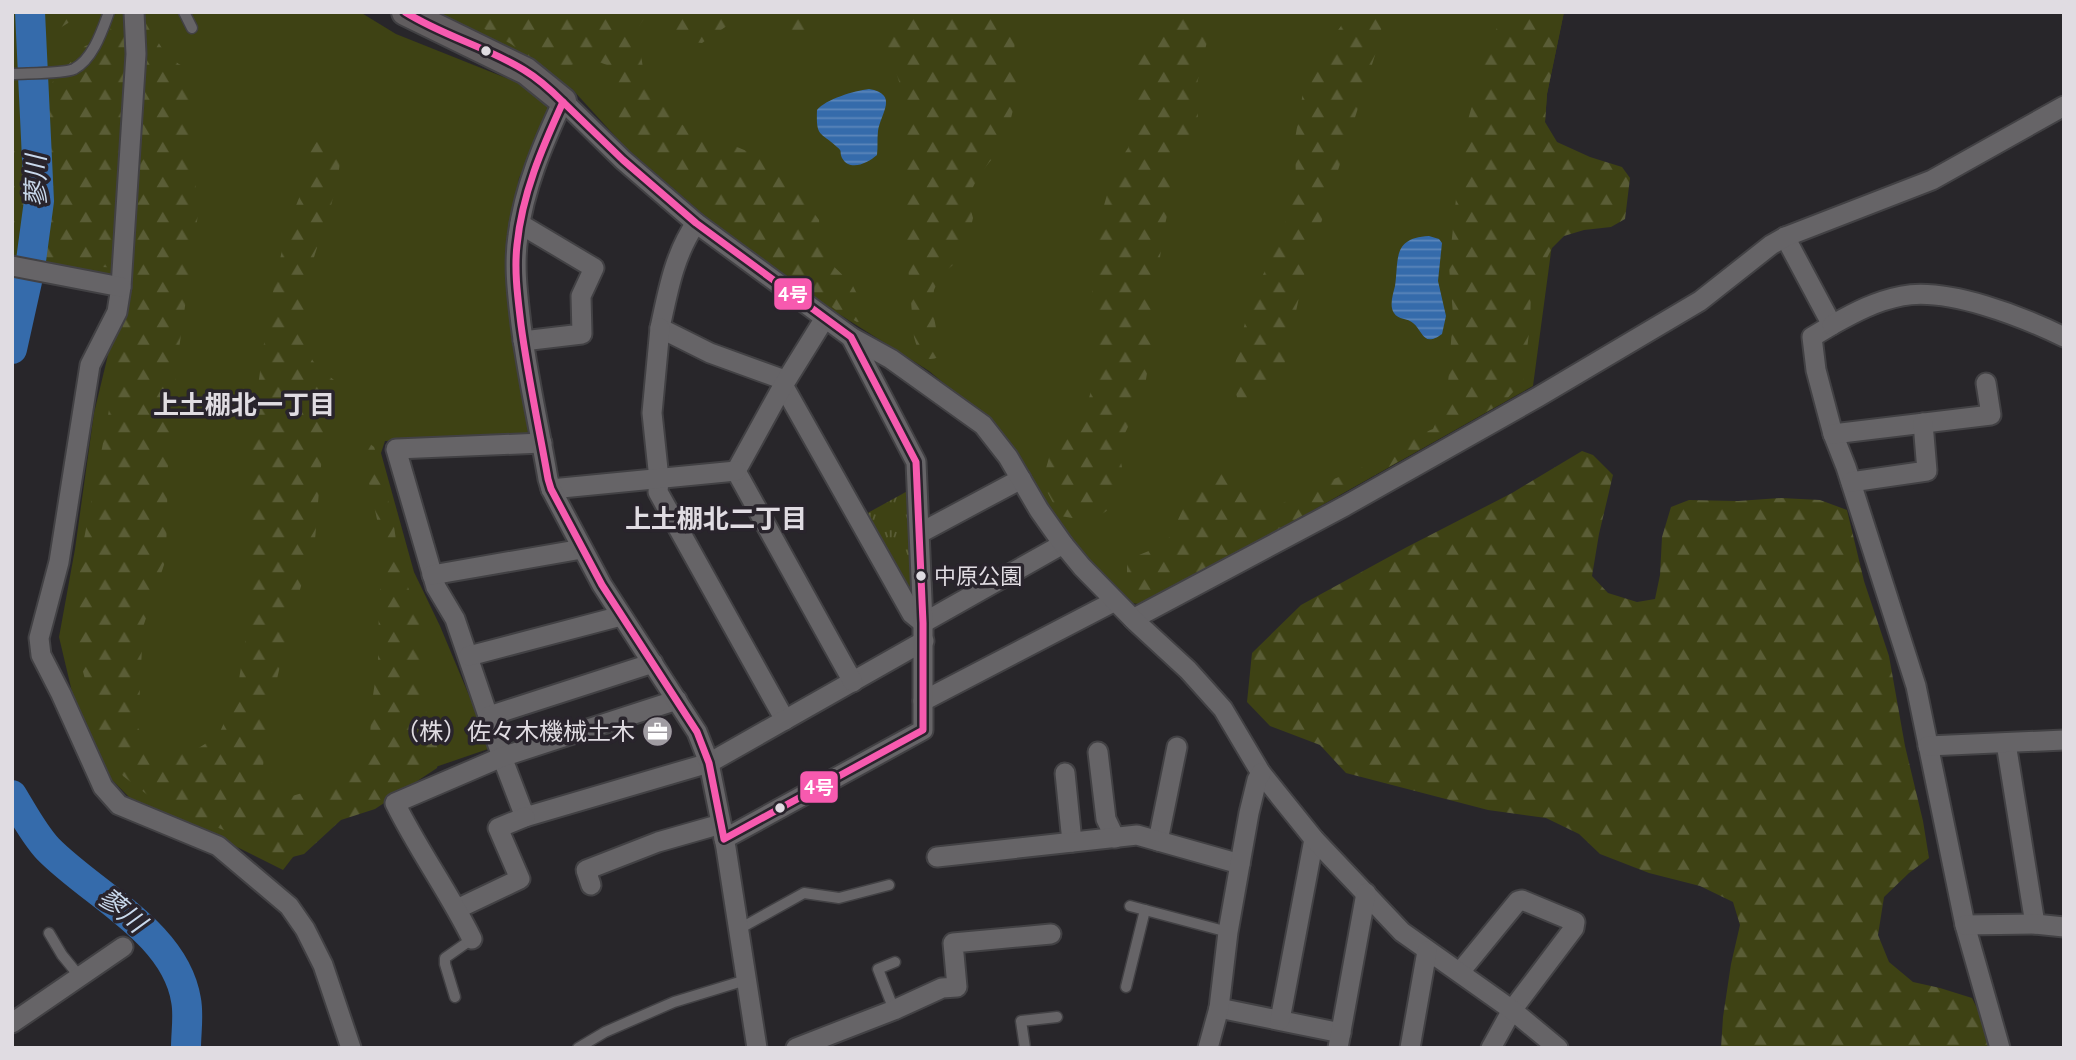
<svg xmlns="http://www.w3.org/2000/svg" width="2076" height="1060" viewBox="0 0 2076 1060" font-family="'PT Sans','Noto Sans JP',sans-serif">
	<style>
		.green { fill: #3e4214 }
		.forest { fill: url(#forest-firs) }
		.park { fill: url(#park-tufts) }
		.water { fill: url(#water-rules) }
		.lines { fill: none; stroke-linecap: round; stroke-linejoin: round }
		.river { stroke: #356bab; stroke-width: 30 }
		.lane-casing { stroke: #424144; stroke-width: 13 }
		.street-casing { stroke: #424144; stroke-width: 23 }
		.secondary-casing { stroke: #424144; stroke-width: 30 }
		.lane { stroke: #666467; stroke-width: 10 }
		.street { stroke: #666467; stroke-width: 19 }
		.secondary { stroke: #615d5f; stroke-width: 26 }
		.bus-1-casing { stroke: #29242c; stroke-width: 12 }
		.bus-1 { stroke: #f75aaf; stroke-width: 7 }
		.bus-dot { fill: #e0dce2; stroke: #29242c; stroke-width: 2.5 }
		.labels { text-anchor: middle; stroke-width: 7; stroke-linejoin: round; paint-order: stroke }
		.bus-label { font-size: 22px; fill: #e0dce2; stroke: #29242c; text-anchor: start }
		.poi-label { font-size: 24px; fill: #e0dce2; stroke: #29242c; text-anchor: end }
		.water-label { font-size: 26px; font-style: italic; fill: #c9d9ec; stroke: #29242c }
		.neighbourhood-label { font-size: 26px; font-weight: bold; fill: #e0dce2; stroke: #29242c }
		.line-badge { stroke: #29242c; stroke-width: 2.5 }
		.badge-label { font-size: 19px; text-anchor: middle; font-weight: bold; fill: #fff }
	</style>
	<defs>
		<pattern id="forest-firs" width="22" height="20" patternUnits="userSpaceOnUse" patternTransform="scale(1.75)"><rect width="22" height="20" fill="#3e4214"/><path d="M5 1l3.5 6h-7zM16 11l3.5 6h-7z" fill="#5a5d36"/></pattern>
		<pattern id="park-tufts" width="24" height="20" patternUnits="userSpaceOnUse" patternTransform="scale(1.75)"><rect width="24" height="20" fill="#3e4214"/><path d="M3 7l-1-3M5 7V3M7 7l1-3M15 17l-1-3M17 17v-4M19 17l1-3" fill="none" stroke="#5a5d36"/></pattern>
		<pattern id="water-rules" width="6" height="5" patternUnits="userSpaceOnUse" patternTransform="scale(1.75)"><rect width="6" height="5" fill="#356bab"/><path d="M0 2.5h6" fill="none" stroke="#5c86ba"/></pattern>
	</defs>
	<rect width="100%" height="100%" fill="#28262a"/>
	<!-- green -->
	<g class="green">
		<polygon points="12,12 360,12 396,34 519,83 546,100 550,113 519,178 512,215 514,327 528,432 518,439 385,441 381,453 414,572 440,626 491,748 389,783 307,839 283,870 239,848 137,805 109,777 72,692 59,637 75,549 94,413 113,334 119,280 12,257"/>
		<polygon points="432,12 1564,12 1547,94 1545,122 1539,132 1565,148 1533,386 1145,605 1125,602 1051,516 1023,462 988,420 929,371 804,292 740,246 625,147 572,89 489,38"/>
	</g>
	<!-- forest -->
	<g class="forest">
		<polygon points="47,12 86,12 60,28 52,27 47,18"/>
		<path d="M111,12H148C154,39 162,56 188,69L196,89L190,151L199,207L178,356L168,465L166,559L143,627L138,728L154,753L192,752L218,736L236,697L249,620L252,546V488L249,450L268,315L287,227L302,191L306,156L318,140L331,135L341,142C341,193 321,230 308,277C302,295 305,340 311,357C314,366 327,374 334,380V405L323,442L315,540L289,626L268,719L262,776L292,796L323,787L355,768L370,745L371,709L378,661L379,599L384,551L363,456V445L368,442L374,447L379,461L394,526L399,562L414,604L422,634V680L426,711L439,753L437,768L375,809L341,820L304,854L273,862L243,838L158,803L123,776L101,741L73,633L82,549L106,428L129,286L120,268C98,267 48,265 33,249V214L37,181L38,126L43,98L49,86L85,46L107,39L114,19Z"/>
		<polygon points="470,12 747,12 702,43 678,40 666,23 646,16 637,29 643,68 655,96 680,123 705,139 737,147 778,164 819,220 821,244 826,259 852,284 864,308 865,316 864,321 857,322 836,310 784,271 727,234 617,124 607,65 591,59 568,66 544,67 511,44 474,23"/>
		<polygon points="783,12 823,12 798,38 786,23"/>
		<path d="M871,12H1023L1015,39L1013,67L1016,79L1015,102L1009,126L996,154L979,175L972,189L969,203L973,218L966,248L960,259L940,276L934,290L932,307L940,349L939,357C922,364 918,351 914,337L905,231L902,91L881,25Z"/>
		<polygon points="1161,12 1214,12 1197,84 1198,116 1175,168 1173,188 1163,234 1155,296 1151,346 1144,393 1118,448 1124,477 1118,503 1092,521 1060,516 1042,482 1051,451 1066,429 1087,405 1093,384 1099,326 1092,289 1097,229 1115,168 1128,148 1136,119 1133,93 1135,65"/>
		<polygon points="1343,12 1385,12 1377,49 1303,279 1285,362 1266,392 1252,404 1239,405 1232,377 1250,302 1282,235 1296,184 1295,139 1306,75 1341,26"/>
		<polygon points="1503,12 1564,12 1547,94 1545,122 1557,142 1590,157 1622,167 1630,178 1625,219 1611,227 1584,230 1564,236 1552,248 1531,290 1530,325 1523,381 1504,402 1162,595 1140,591 1127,581 1127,565 1139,555 1156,548 1171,536 1187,499 1203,476 1223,466 1237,472 1254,509 1275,507 1317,486 1363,467 1399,443 1433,429 1447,398 1453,314 1449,267 1462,140 1489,48"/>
		<polygon points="12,149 18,152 27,171 27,225 17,246 12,249"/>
		<polygon points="1582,451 1593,455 1613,475 1599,534 1592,576 1608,593 1637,602 1655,599 1660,575 1662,537 1671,507 1689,500 1738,501 1781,498 1820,500 1847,510 1864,581 1889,656 1905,746 1923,821 1929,858 1909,873 1884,897 1878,935 1889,962 1913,982 1940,988 1972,998 1997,1048 1721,1048 1723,1017 1731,964 1740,925 1733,902 1700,886 1649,873 1600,854 1579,834 1546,818 1488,810 1346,773 1320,745 1270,726 1247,702 1252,653 1301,605 1407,547 1512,493"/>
	</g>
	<!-- park -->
	<polygon class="park" points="913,488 913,601 864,515"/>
	<!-- water -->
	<g class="water">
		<path d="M869,89C899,94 881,113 878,131C877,139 878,147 877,155C868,163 850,172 842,158C839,151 843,152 837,147C820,131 816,138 817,110C826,99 854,91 869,89Z"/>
		<path d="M1429,236L1439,239L1442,243L1438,281L1446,316L1442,334C1423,348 1423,331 1413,323C1408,318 1398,320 1394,313C1389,306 1393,294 1395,286C1399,259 1392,238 1429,236Z"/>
	</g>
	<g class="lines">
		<!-- river -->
		<g class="river">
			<polyline points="12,349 30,268 39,201 30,12"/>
			<path d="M12,795C23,813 34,834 48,849C93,895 175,932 186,1000C189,1015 186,1032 186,1048"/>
		</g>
		<defs>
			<g id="lane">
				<polyline points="184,12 192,28"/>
				<path d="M12,74C26,73 63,74 74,69C93,59 102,31 109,12"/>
				<polyline points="1130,906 1228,932"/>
				<polyline points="739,929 804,893 839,898 889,885"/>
				<polyline points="49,933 62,955 80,977"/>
				<polyline points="1126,987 1145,910"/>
				<polyline points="455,997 445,964 445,958 472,939"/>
				<polyline points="894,1010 878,969 895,962"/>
				<polyline points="578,1048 605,1032 674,1002 746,980"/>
				<polyline points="1025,1048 1021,1021 1057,1017"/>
			</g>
			<g id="street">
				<polyline points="134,12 136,54 121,287 117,312 90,365 59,562 39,638 41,655 61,694 103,787 119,805 218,846 289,906 305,929 323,965 351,1048"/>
				<path d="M696,223C674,255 668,291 660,328L710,353L779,378L912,614L923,623L1063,544"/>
				<polyline points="520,224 594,268 581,296 582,334 523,341"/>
				<polyline points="1785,237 1832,325 1812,337 1816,370 1833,434 1846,467 1916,686 1965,925 2000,1048"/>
				<polyline points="12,266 121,287"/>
				<path d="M1832,325C1855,312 1876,301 1902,296C1948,287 2023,317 2064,337"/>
				<polyline points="660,328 652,413 659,479 658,492 785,720"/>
				<polyline points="1833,434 1991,415 1986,383"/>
				<polyline points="542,443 396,449 436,587 455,619 502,757 525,817 709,763 924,641"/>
				<polyline points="736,471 853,682"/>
				<polyline points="736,471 784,384 825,318"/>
				<polyline points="1851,482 1927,471 1923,423"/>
				<polyline points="551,489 736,471"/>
				<polyline points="920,533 1021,479"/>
				<polyline points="432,575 582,549"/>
				<polyline points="1133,619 1345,506 1538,397 1700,301 1771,245 1785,237 1932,180 2064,106"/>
				<polyline points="469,656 621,616"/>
				<polyline points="923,701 1115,601"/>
				<polyline points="489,716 653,663"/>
				<polyline points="2006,743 2035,924"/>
				<polyline points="1928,746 2064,740"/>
				<polyline points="1098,752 1106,819 1115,838"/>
				<polyline points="1065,773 1072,842"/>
				<polyline points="724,839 923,730 923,623 916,462 851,337"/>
				<polyline points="1158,841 1177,747"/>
				<polyline points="937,857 1137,835 1240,864"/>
				<polyline points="591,885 586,870 658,842 721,824"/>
				<polyline points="457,909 520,879 498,828 525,817"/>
				<polyline points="1965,925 2035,924 2064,927"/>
				<path d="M472,939C449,892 418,850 395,803L502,757L677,700"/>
				<polyline points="1460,972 1518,901 1522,900 1575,922 1574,928 1512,1010 1491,1048"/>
				<polyline points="1219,1008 1341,1033"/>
				<polyline points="1280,1020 1314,839"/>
				<polyline points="12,1023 123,947"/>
				<path d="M757,1048L726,848L709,763L697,732L602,585L551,489L548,479C539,425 526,371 520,316C517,290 514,263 518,236C524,188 543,144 563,101L623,160L696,223L851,337L891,359L983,425L1008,457L1039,510L1063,544L1082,567L1136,622L1188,670L1223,709L1261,773L1314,839L1402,932L1512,1010L1558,1048"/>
				<polyline points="796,1048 894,1010 942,988 957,987 953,943 1051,934"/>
				<polyline points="1208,1048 1219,1008 1228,932 1249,813 1257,780 1261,773"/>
				<polyline points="1338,1048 1366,893"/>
				<polyline points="1410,1048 1427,951"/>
			</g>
			<polyline id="secondary" points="405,12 526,71 563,101"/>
		</defs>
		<!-- lane casing -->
		<use href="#lane" class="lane-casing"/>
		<!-- street casing -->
		<use href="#street" class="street-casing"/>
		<!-- secondary casing -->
		<use href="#secondary" class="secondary-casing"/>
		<!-- lane -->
		<use href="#lane" class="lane"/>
		<!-- street -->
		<use href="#street" class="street"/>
		<!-- secondary -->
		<use href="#secondary" class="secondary"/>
		<defs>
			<g id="bus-1">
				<path d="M405,12C443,36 487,47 524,70C539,79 551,90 563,102"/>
				<path d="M563,102L623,160L696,223L851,337L916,462L923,623V730L724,839L709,763L697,732L602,585L551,489L548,479C539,428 528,377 521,325C518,299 514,272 517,245C522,194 542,148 563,102Z"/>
			</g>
		</defs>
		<!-- bus-1 casing -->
		<use href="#bus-1" class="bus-1-casing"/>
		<!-- bus-1 -->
		<use href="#bus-1" class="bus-1"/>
	</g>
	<!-- icons -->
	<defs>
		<symbol id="office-disc" viewBox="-11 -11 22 22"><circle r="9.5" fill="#a09ca2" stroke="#29242c"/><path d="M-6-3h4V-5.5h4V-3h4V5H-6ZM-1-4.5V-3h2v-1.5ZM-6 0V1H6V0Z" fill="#fff"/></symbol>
	</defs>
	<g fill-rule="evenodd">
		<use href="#office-disc" x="640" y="714" width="35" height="35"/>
	</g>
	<!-- markers -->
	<g class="bus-dot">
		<circle cx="486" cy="51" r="6"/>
		<circle cx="921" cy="576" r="6"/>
		<circle cx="780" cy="808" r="6"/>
	</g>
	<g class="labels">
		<!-- bus labels -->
		<g class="bus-label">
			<text x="934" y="584">中原公園</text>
		</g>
		<!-- poi labels -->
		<g class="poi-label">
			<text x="635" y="740">（株）佐々木機械土木</text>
		</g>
		<!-- water labels -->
		<g class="water-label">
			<text transform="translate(36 181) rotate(-90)" y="9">蓼川</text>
			<text transform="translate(122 910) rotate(40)" y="9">蓼川</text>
		</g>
		<!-- neighbourhood labels -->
		<g class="neighbourhood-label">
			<text x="244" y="414">上土棚北一丁目</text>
			<text x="716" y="528">上土棚北二丁目</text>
		</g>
	</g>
	<g class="line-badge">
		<rect x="773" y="277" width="40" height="34" rx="7" fill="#f75aaf"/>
		<rect x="799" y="770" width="40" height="34" rx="7" fill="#f75aaf"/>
	</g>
	<g class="badge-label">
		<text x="793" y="301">4号</text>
		<text x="819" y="794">4号</text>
	</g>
	<!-- border -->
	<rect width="2076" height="1060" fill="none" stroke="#e0dce2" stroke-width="28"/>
</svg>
